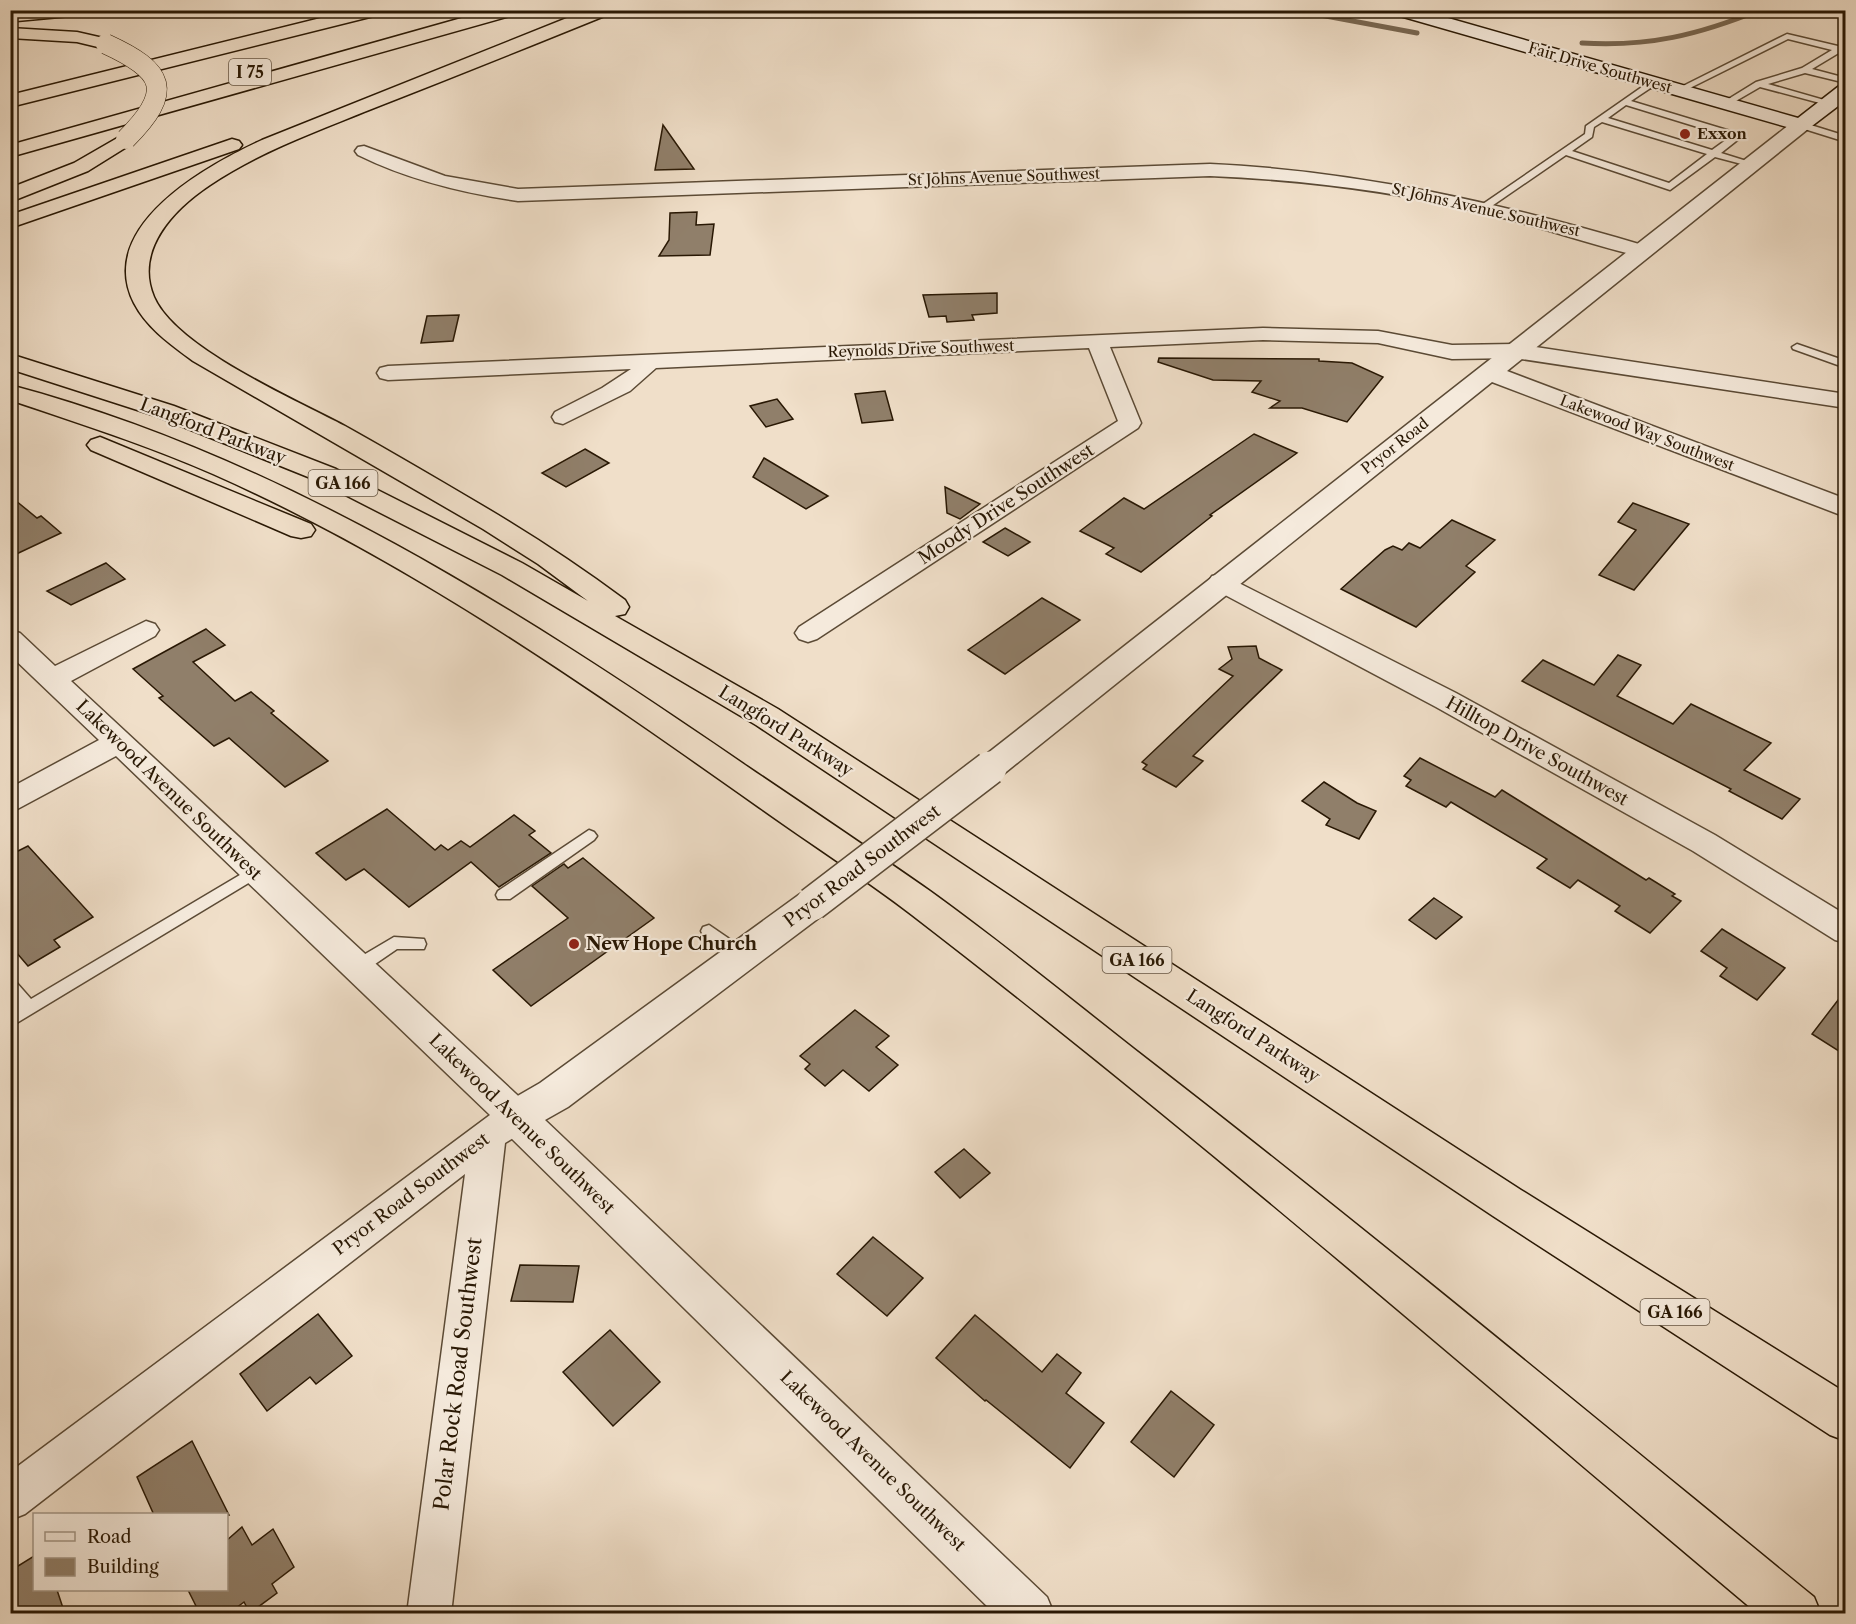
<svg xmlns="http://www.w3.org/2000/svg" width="1856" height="1624" viewBox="0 0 1856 1624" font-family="'Libre Caslon Text',serif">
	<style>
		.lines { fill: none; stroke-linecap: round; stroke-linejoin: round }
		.stream { stroke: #786752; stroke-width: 5 }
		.building { fill: #907f6a; stroke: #291804; stroke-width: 1.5 }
		.service-casing { stroke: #5b4a35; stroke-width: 3 }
		.minor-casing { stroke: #5b4a35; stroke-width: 3 }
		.tertiary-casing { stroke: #5b4a35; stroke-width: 3 }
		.secondary-casing { stroke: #291804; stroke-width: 3 }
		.motorway-casing { stroke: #291804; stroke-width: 3 }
		.service { fill: #f5eadc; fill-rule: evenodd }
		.minor { fill: #f5eadc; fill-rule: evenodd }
		.tertiary { fill: #f5eadc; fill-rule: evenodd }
		.secondary { fill: #f5eadc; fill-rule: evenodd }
		.motorway { fill: #f0dfc9; fill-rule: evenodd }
		.tertiary-bridge-casing { stroke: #5b4a35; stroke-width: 36; stroke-linecap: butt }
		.motorway-bridge-casing { stroke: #291804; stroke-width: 21; stroke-linecap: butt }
		.tertiary-bridge { stroke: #f5eadc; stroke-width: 33 }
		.motorway-bridge { stroke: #f0dfc9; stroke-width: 20 }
		.poi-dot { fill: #8f2418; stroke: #f5eadc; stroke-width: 2 }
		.labels { text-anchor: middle; stroke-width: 4.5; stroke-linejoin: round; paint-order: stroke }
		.far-street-label { font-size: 15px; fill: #291804; stroke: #f5eadc }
		.far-poi-label { font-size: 15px; font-weight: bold; fill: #291804; stroke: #f5eadc; text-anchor: start }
		.shield { fill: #f5eadc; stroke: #665745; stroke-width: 1.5 }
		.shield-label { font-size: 16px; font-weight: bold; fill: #291804 }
		.street-label { font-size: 18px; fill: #291804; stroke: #f5eadc }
		.poi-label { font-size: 18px; font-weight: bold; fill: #291804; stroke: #f5eadc; text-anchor: start }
		.near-street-label { font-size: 21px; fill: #291804; stroke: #f5eadc }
	</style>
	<rect width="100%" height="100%" fill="#f0dfc9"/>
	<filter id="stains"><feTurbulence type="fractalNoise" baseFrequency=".00333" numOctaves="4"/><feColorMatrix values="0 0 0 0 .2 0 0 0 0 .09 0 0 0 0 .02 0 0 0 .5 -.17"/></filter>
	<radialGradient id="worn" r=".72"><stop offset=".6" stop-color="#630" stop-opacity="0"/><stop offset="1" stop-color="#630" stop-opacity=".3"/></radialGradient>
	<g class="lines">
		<!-- stream -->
		<g class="stream">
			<polyline points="1276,10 1315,14 1417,33"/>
			<polyline points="1832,10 1846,13"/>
			<path d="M1582,43C1649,47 1698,35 1760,10"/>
		</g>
	</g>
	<!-- building -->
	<g class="building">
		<polygon points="663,125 694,169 655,170"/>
		<polygon points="697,212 696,225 714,224 710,255 659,256 669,240 670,213"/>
		<polygon points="997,293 997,313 972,315 974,320 947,322 946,316 929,317 923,295"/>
		<polygon points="459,315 453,341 421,343 427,316"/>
		<polygon points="1159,358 1319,359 1319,361 1352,363 1383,377 1347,422 1302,408 1270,408 1280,401 1252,392 1261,381 1213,380 1158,362"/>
		<polygon points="885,391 893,420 862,423 855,394"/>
		<polygon points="777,399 793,419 766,427 750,406"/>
		<polygon points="1254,434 1297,453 1210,515 1212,516 1141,572 1106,554 1114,548 1080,531 1124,498 1144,509"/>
		<polygon points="585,449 609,463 566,487 542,473"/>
		<polygon points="764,458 828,496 806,509 753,477"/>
		<polygon points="945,487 980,504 960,519 947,513"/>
		<polygon points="10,496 37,518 41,516 61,533 10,557"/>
		<polygon points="1633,503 1689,524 1634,590 1599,575 1636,530 1618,522"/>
		<polygon points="1452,520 1495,540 1466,566 1475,572 1416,627 1341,589 1385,550 1393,546 1402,550 1409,543 1420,548"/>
		<polygon points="1005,528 1030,542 1008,556 983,542"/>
		<polygon points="106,563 125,579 71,605 47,591"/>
		<polygon points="1042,598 1080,620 1005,674 968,650"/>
		<polygon points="206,629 225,645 193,662 235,701 251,692 274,711 271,713 328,761 285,787 229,738 214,746 159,698 163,696 133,669"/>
		<polygon points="1256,646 1259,658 1282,670 1193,756 1203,761 1176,787 1143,769 1147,765 1142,762 1233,676 1219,669 1232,659 1228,647"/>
		<polygon points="1618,655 1641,665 1617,696 1673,724 1691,704 1771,743 1744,770 1800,799 1782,819 1729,791 1731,789 1522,681 1543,660 1594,685"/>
		<polygon points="1420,758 1495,797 1502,790 1646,880 1649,878 1675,894 1672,896 1681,901 1650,933 1615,911 1620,906 1578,880 1570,888 1537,868 1547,859 1451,802 1446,807 1406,786 1411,780 1404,776"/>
		<polygon points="1324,782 1357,803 1376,811 1359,839 1326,825 1330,819 1302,801"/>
		<polygon points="387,809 435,850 441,845 448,850 461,841 470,847 514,815 535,831 529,835 551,853 499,887 471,862 409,907 364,869 346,880 316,853"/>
		<polygon points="28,846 93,917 54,940 60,947 28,966 10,945 10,855"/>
		<polygon points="583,858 654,918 531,1006 493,970 568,918 532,886 564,864 568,868"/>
		<polygon points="1434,898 1462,917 1436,939 1409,920"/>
		<polygon points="1722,929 1785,968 1757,1000 1720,976 1727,968 1701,951"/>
		<polygon points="1845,991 1845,1055 1812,1034"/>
		<polygon points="855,1010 889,1036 876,1047 898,1065 869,1091 843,1070 825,1086 805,1069 810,1064 800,1056"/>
		<polygon points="964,1149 990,1173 960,1198 935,1172"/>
		<polygon points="873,1237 923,1278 887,1316 837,1274"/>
		<polygon points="520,1265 579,1266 573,1302 511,1301"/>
		<polygon points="318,1314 352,1356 316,1384 310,1377 267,1411 240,1374"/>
		<polygon points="975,1315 1042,1372 1057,1354 1081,1373 1066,1393 1104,1423 1070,1468 986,1400 985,1401 936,1358"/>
		<polygon points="610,1330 660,1382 613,1426 563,1372"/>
		<polygon points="1171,1391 1214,1425 1174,1477 1131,1442"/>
		<polygon points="192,1441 229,1515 154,1515 137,1477"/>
		<polygon points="242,1527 252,1545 273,1529 294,1567 272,1584 277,1593 250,1613 244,1602 228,1614 200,1614 188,1590 226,1590 226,1541"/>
		<polygon points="34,1556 34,1590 57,1590 65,1614 10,1614 10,1571"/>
	</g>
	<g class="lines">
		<defs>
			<g id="service">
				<polygon points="1787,34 1842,47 1842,51 1812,69 1846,78 1846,83 1805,73 1768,84 1831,102 1831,106 1760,87 1729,105 1722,103 1756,82 1802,68 1832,50 1788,39 1682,92 1675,90"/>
				<path d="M1652,80L1656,83L1655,85L1631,101L1740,134V138L1721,153L1753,163V167L1715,157L1670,190L1566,155L1486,210H1480V206L1585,134L1586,126ZM1626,105L1730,137L1712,150L1608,118ZM1602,122L1707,154L1669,183L1572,151L1592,137L1594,127Z"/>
				<polygon points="1801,122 1846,136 1846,142 1798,127 1797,125"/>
				<polygon points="1797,344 1846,361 1846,368 1793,349 1792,347"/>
				<polygon points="589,830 594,832 597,836 594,840 510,899 498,899 496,895 498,891"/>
				<polygon points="255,866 260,868 263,872 260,876 10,1027 10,1011 17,1007 10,999 10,980 16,982 31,999"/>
				<polygon points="709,925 747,951 749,956 747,961 741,962 735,961 703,935 701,931 703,927"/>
				<polygon points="394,937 424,939 426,944 424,949 397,949 362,973 356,975 350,973 348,968 350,963"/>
			</g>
			<g id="minor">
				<path d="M364,146L445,176L518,189L1210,164C1361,171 1505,204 1649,247L1652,251L1649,255L1642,257C1589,244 1537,226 1484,213C1394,191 1303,180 1210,176L518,201C462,193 409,180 358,155L355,151L358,147Z"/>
				<polygon points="1263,328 1378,331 1452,345 1515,344 1846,394 1846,408 1515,358 1452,359 1378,343 1263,340 1110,347 1141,423 1138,428 817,639 808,642 799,639 795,633 799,627 1118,421 1089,348 656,368 630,391 563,424 555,422 552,417 555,412 602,388 631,369 388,380 380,378 377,373 380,368 388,366"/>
				<polygon points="1221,574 1456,693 1715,835 1846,915 1846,943 1835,940 1693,851 1436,707 1212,588 1208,582 1212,576"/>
				<polygon points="146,621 155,624 159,630 155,636 71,681 529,1106 534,1117 529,1128 505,1143 451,1614 407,1614 465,1174 25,1514 10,1520 10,1472 490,1115 116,756 10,813 10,788 99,740 10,655 10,630 20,633 55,666"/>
			</g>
			<g id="tertiary">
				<polygon points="1801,119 1808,121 1811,125 1808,129 1507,371 1846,499 1846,517 1492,382 1001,776 990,779 979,776 974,768 979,760 1794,121"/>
				<polygon points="812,891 824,894 829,904 824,914 568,1107 545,1120 1047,1597 1054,1614 995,1614 502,1129 496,1117 502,1105 540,1083 800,894"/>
			</g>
			<polygon id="secondary" points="1391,10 1420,10 1798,118 1839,86 1846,85 1846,100 1808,129 1801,131 1393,14"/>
			<g id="motorway">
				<polygon points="89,10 81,15 17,21 10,19 11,12 17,11"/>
				<polygon points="353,10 384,10 382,14 10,107 10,95"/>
				<polygon points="490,10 519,10 517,14 10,157 10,145"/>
				<path d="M587,10L610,11L607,15C528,47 449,79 369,110C315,132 259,152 210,185C174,209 134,250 154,297C176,348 296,400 345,426C390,451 434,477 478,503C529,533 578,565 625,600L629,607L625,614L615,616L778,709L1521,1190L1846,1393V1441L1830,1435L1493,1216L756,725L502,575L318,481L156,416L10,369V354L174,406L336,469L522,563L588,601L538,564L483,529L193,361C170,344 147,328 134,303C95,226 208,165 262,140Z"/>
				<polygon points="10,28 77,32 112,40 115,44 106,49 77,42 10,38"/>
				<polygon points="126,133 136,139 133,143 88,171 10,202 10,188 74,163"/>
				<polygon points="232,139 239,141 242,145 239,149 10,228 10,215"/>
				<path d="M10,385C281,457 519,610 748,767C809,808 870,849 930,891C1001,942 1069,998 1138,1052C1367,1229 1590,1414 1814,1597L1821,1614H1758C1478,1379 1202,1138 912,915C864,878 812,845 763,810C587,686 410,561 213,474C147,445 78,423 10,400Z"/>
				<polygon points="100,437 311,524 315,530 311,536 301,538 291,536 91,450 87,445 91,440"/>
			</g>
		</defs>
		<!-- service casing -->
		<use href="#service" class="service-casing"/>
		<!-- minor casing -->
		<use href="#minor" class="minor-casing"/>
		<!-- tertiary casing -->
		<use href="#tertiary" class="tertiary-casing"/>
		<!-- secondary casing -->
		<use href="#secondary" class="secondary-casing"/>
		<!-- motorway casing -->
		<use href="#motorway" class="motorway-casing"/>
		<!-- service -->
		<use href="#service" class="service"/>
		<!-- minor -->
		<use href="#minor" class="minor"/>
		<!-- tertiary -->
		<use href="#tertiary" class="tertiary"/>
		<!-- secondary -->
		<use href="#secondary" class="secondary"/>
		<!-- motorway -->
		<use href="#motorway" class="motorway"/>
		<defs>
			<polyline id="tertiary-bridge" points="812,904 990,768"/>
			<path id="motorway-bridge" d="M106,44C165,71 174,91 126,139"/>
		</defs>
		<!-- tertiary-bridge casing -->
		<use href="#tertiary-bridge" class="tertiary-bridge-casing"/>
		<!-- motorway-bridge casing -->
		<use href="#motorway-bridge" class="motorway-bridge-casing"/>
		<!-- tertiary-bridge -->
		<use href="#tertiary-bridge" class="tertiary-bridge"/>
		<!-- motorway-bridge -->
		<use href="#motorway-bridge" class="motorway-bridge"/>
	</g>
	<!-- markers -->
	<g class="poi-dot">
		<circle cx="1685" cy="134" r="6"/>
		<circle cx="574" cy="944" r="6"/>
	</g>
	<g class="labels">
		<!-- far-street labels -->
		<g class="far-street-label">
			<text transform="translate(1600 68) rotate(16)" y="5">Fair Drive Southwest</text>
			<text transform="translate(1004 177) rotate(-2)" y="5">St Johns Avenue Southwest</text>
			<text transform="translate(1486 210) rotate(13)" y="5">St Johns Avenue Southwest</text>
			<text transform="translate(921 349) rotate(-2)" y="5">Reynolds Drive Southwest</text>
			<text transform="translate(1647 433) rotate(21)" y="5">Lakewood Way Southwest</text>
			<text transform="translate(1395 446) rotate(-38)" y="5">Pryor Road</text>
		</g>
		<!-- far-poi labels -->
		<g class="far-poi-label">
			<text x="1697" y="139">Exxon</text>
		</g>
		<!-- shield labels -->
		<g class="shield">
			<rect x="229" y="59" width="42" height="26" rx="4.5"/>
			<rect x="308.5" y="470" width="69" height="26" rx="4.5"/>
			<rect x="1102.5" y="947" width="69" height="26" rx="4.5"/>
			<rect x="1640.5" y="1299" width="69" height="26" rx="4.5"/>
		</g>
		<g class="shield-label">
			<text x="250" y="78">I 75</text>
			<text x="343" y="489">GA 166</text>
			<text x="1137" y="966">GA 166</text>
			<text x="1675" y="1318">GA 166</text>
		</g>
		<!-- street labels -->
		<g class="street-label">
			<text transform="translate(213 431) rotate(21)" y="6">Langford Parkway</text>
			<text transform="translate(1006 504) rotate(-33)" y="6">Moody Drive Southwest</text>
			<text transform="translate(786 731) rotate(32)" y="6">Langford Parkway</text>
			<text transform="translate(1537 751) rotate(29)" y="6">Hilltop Drive Southwest</text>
			<text transform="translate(169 790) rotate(44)" y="6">Lakewood Avenue Southwest</text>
			<text transform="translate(862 866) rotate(-37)" y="6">Pryor Road Southwest</text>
			<text transform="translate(1253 1036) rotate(33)" y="6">Langford Parkway</text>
			<text transform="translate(522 1124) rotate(44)" y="6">Lakewood Avenue Southwest</text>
			<text transform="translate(411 1194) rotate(-37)" y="6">Pryor Road Southwest</text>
			<text transform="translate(873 1461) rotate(44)" y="6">Lakewood Avenue Southwest</text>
		</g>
		<!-- poi labels -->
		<g class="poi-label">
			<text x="586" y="950">New Hope Church</text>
		</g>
		<!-- near-street labels -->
		<g class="near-street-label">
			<text transform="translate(458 1374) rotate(-83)" y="7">Polar Rock Road Southwest</text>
		</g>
	</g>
	<!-- margin -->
	<rect width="1856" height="1624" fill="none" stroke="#f0dfc9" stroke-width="36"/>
	<rect x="12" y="12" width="1832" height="1600" fill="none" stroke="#291804" stroke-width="3"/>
	<rect x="18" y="18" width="1820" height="1588" fill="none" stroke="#291804" stroke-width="1.5"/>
	<!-- legend -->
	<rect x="33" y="1513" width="195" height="78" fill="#f5eadc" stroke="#a39686" stroke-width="1.5"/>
	<rect x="45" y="1532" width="30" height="9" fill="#f5eadc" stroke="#a39686" stroke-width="1.5"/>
	<text x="87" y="1543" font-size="18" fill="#291804">Road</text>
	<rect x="45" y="1558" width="30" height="18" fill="#907f6a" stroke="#a39686" stroke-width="1.5"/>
	<text x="87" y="1573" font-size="18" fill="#291804">Building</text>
	<rect width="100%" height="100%" filter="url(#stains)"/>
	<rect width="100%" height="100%" fill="url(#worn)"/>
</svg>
